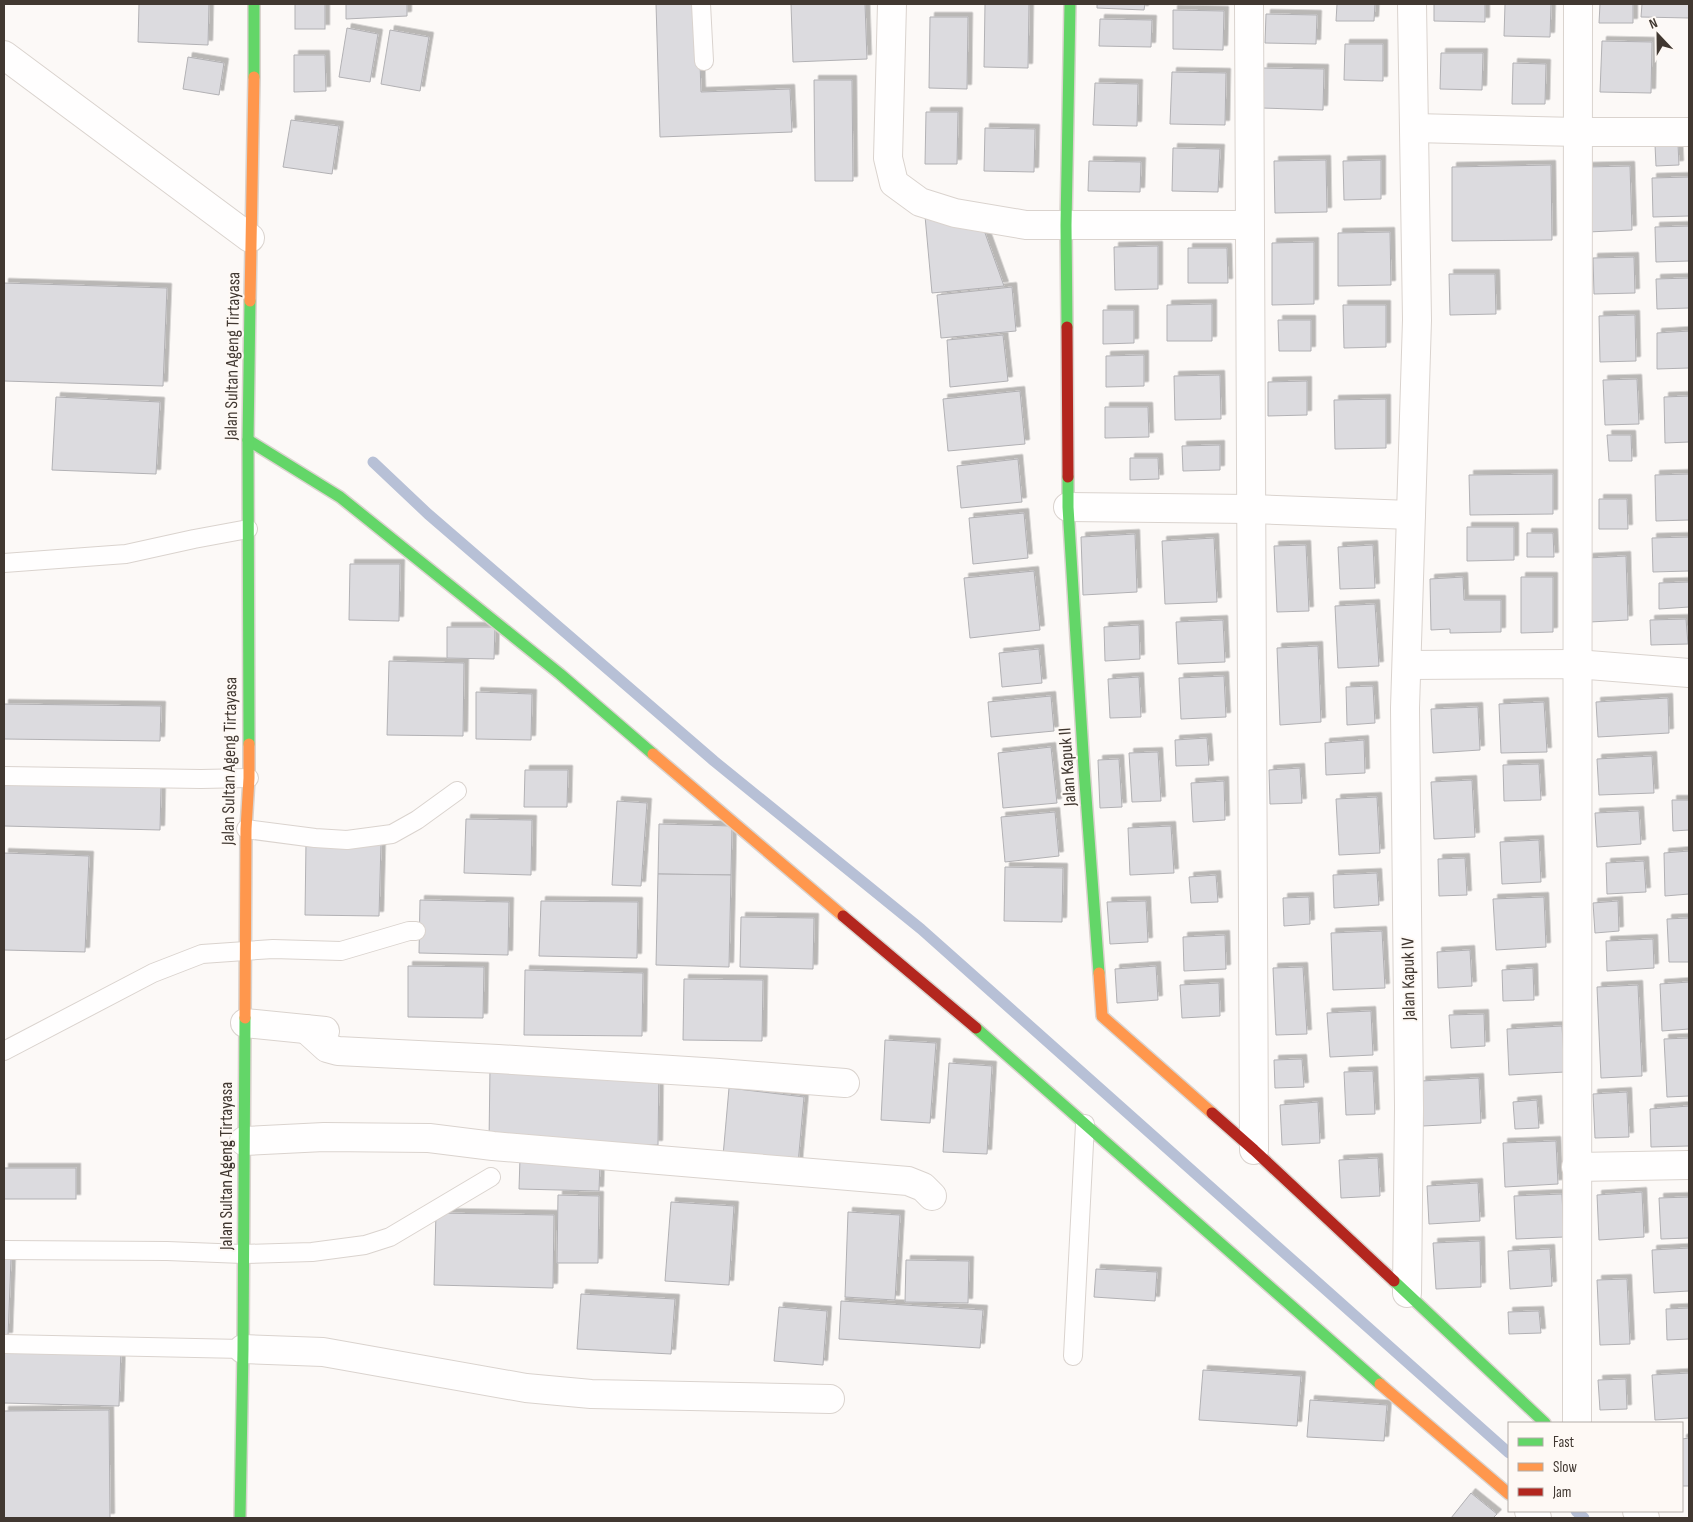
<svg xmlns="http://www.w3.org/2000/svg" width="1693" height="1522" viewBox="0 0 1693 1522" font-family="'Sofia Sans Condensed',sans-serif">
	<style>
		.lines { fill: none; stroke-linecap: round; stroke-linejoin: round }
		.stream { stroke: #b7c0d6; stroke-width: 11 }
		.building { fill: #dcdbdf; stroke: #b2b1b4; filter: url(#shadow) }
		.lane-casing { stroke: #dad3ce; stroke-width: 20 }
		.street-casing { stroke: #dad3ce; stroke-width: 30 }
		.fast-casing { stroke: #dad3ce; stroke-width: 14 }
		.slow-casing { stroke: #dad3ce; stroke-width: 14 }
		.jam-casing { stroke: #dad3ce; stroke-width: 14 }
		.lane { stroke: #fffefe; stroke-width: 18 }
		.street { stroke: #fffefe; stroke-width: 28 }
		.fast { stroke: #63d668; stroke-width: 11 }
		.slow { stroke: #ff974d; stroke-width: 11 }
		.jam { stroke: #b3261e; stroke-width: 11 }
		.labels { text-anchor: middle; stroke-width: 4; stroke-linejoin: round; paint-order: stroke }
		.street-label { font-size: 18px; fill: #413831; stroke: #fef9f5 }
	</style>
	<defs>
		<filter id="shadow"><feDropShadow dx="4.5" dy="-4.5" stdDeviation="0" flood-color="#0004"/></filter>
	</defs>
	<rect width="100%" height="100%" fill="#fcf9f7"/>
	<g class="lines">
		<!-- stream -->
		<g class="stream">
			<polyline points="373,462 428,514 714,761 921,929 1509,1453"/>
			<polyline points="1576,1511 1584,1518"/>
		</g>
	</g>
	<!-- building -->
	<g class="building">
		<polygon points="139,4 209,4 208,45 138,42"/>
		<rect x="295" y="4" width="30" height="25"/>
		<polygon points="346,4 407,4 407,16 346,19"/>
		<polygon points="656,4 698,4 701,92 790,89 792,132 660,137"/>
		<polygon points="791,4 865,4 867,59 793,62"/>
		<polygon points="985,4 1029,4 1028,68 984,67"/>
		<polygon points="1097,4 1145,4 1144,10 1097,8"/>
		<polygon points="1337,4 1375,4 1374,21 1336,21"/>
		<polygon points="1434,4 1485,4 1485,22 1434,21"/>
		<polygon points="1505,4 1551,4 1550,37 1504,36"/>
		<polygon points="1600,4 1633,4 1633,23 1599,23"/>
		<polygon points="1642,4 1689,4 1689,18 1641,17"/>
		<polygon points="1173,10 1224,11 1223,50 1173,49"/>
		<polygon points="1266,14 1317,15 1316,44 1265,43"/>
		<polygon points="930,17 968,17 967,89 929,88"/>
		<polygon points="1100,19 1152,20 1151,47 1099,46"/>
		<polygon points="347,28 378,34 370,82 339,77"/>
		<polygon points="390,30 429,37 420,91 381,84"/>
		<polygon points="1602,41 1652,42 1651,93 1600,92"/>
		<polygon points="1345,44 1383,44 1383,81 1344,80"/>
		<polygon points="1441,53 1483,53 1482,90 1440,89"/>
		<polygon points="294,55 325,55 326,91 294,92"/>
		<polygon points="188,57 224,63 219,95 183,89"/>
		<polygon points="1513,63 1546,64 1545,104 1512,104"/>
		<polygon points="1263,68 1324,69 1323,110 1262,108"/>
		<polygon points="1172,72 1226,73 1225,125 1170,124"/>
		<polygon points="814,80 852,80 853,181 815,181"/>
		<polygon points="1095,83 1138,84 1137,126 1093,125"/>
		<polygon points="926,112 958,112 957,164 925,164"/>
		<polygon points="291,120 339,126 332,174 283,167"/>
		<polygon points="985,128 1035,129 1034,172 984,171"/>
		<polygon points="1678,144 1679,165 1656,166 1655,145"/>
		<polygon points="1173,148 1220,149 1218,192 1172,191"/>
		<polygon points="1326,160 1327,212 1275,213 1274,161"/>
		<polygon points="1381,160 1381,199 1344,200 1343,161"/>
		<polygon points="1089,161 1141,162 1140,192 1088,191"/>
		<polygon points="1551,165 1552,240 1452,241 1452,167"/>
		<polygon points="1630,166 1632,230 1588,232 1587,167"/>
		<polygon points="1689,177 1689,216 1653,217 1652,178"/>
		<polygon points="925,216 980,219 1004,286 932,293"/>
		<polygon points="1689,226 1689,261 1656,262 1655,227"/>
		<polygon points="1390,232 1391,285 1338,286 1338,233"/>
		<polygon points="1314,242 1314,304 1272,305 1272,243"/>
		<polygon points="1158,246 1158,289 1115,290 1114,247"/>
		<polygon points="1188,248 1227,248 1228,283 1188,283"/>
		<polygon points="1634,257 1635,293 1594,294 1593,258"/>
		<polygon points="1449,274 1495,274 1496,314 1450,315"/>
		<polygon points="1689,278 1689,308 1657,309 1656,279"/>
		<polygon points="4,283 167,288 163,386 4,381"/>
		<polygon points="1012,287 1016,331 941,338 937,295"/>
		<polygon points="1212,304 1212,341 1167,341 1167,305"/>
		<polygon points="1343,305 1386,305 1386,347 1344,348"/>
		<polygon points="1103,310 1134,310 1134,343 1103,344"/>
		<polygon points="1635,315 1636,361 1600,362 1599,316"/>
		<polygon points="1278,320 1311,320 1311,351 1279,351"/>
		<polygon points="1689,331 1689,368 1657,369 1657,333"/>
		<polygon points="1003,335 1008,381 950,387 947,340"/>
		<polygon points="1144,355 1144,386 1106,387 1106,356"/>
		<polygon points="1220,375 1221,419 1175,420 1174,376"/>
		<polygon points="1637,379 1639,424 1605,425 1603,380"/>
		<polygon points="1307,381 1307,415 1268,416 1268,382"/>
		<polygon points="1020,391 1025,444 948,451 943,399"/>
		<polygon points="1689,396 1689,442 1665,443 1664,397"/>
		<polygon points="56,397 160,402 156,474 52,470"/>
		<polygon points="1386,399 1386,448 1335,449 1334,400"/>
		<polygon points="1105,407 1148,407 1149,437 1105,438"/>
		<polygon points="1607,435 1631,435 1632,461 1609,461"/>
		<polygon points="1220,445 1220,470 1183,471 1182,446"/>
		<polygon points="1130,458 1158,458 1159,479 1130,480"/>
		<polygon points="1018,459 1022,502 961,508 957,466"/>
		<polygon points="1553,474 1553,514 1470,515 1469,475"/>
		<polygon points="1689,474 1689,520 1656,521 1655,475"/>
		<polygon points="1599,499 1627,499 1628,529 1599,529"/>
		<polygon points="1024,513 1028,558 973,564 969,518"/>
		<polygon points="1467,527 1514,527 1514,560 1467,561"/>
		<polygon points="1527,533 1553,533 1554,557 1527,557"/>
		<polygon points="1135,534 1137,592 1083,595 1081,537"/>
		<polygon points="1689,537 1689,571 1653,572 1652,538"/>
		<polygon points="1214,538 1217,602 1165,604 1162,541"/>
		<polygon points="1306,545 1309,611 1277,612 1274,546"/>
		<polygon points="1373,545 1375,588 1340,589 1338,547"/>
		<polygon points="1626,556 1628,620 1590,622 1588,558"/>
		<polygon points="350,564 400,564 399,621 349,620"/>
		<polygon points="1034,571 1040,630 970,638 964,578"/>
		<polygon points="1463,577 1464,600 1501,600 1501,632 1450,633 1450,629 1431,630 1430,579"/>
		<polygon points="1521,577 1553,577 1553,632 1521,633"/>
		<polygon points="1689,582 1689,607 1659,609 1659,583"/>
		<polygon points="1375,604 1379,666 1338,668 1335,606"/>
		<polygon points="1686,619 1688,644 1651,645 1650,620"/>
		<polygon points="1223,620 1225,662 1178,664 1176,622"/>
		<polygon points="1139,625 1140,659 1105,661 1104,627"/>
		<polygon points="447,627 495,627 494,659 447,658"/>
		<polygon points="1318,646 1321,722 1280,725 1277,648"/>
		<polygon points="1039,649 1042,683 1002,687 999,653"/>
		<polygon points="389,661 464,663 463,736 387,735"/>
		<polygon points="1224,676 1226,717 1181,719 1179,678"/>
		<polygon points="1139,677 1141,717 1110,718 1108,679"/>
		<polygon points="1373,686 1375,723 1347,725 1346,687"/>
		<polygon points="476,692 532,694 531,740 476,739"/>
		<polygon points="1051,696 1054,731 991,737 988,702"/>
		<polygon points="1668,698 1669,733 1598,737 1596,702"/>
		<polygon points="1544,702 1547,752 1501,753 1499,704"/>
		<polygon points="4,704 161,706 160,741 4,739"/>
		<polygon points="1478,707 1480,750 1433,753 1431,709"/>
		<polygon points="1207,738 1209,765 1176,766 1175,740"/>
		<polygon points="1364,740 1365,773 1326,775 1325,743"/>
		<polygon points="1051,747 1057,803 1003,808 998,753"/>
		<polygon points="1158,752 1161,801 1132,802 1129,753"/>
		<polygon points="1652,756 1654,793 1599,795 1597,759"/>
		<polygon points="1119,759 1122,807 1100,808 1098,760"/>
		<polygon points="1539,764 1541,800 1504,801 1503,765"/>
		<polygon points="1300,768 1302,803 1270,804 1269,770"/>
		<polygon points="525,770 568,770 567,807 524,807"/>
		<polygon points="1472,780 1475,837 1434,839 1431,782"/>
		<polygon points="1224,781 1225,820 1193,822 1191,783"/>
		<polygon points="4,784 161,787 160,830 4,826"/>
		<polygon points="1377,797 1380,853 1339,855 1336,799"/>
		<polygon points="1672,800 1689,800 1689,830 1673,831"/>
		<polygon points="617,801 647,803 641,886 612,885"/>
		<polygon points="1639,811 1641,844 1597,847 1595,813"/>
		<polygon points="1055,812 1059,856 1005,862 1001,817"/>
		<polygon points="466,819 532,820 531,875 464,873"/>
		<polygon points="659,824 732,826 731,875 658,874"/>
		<polygon points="1171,826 1174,873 1130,875 1128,828"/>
		<polygon points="1539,840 1541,882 1502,884 1500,842"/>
		<polygon points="306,842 381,843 379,916 305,915"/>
		<polygon points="1689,851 1689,894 1665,896 1664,853"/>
		<polygon points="4,853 89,856 85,952 4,950"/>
		<polygon points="1465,858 1467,895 1439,896 1438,859"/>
		<polygon points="1644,861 1646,892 1607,894 1606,863"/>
		<polygon points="1005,867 1063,868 1062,922 1004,921"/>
		<polygon points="1377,873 1379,905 1334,908 1333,875"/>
		<polygon points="658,874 731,875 729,967 656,965"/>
		<polygon points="1216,875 1218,902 1191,903 1189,877"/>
		<polygon points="1309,897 1310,924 1284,926 1283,898"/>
		<polygon points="1544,897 1546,947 1496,950 1493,899"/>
		<polygon points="420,900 509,902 508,955 419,953"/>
		<polygon points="541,901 638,902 637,958 539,956"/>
		<polygon points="1146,901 1148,942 1110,944 1107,902"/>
		<polygon points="1618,901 1619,931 1595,933 1593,903"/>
		<polygon points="741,917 814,918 813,969 740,967"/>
		<polygon points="1689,918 1689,962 1669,962 1667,919"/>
		<polygon points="1382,931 1385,988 1333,990 1331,933"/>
		<polygon points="1225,935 1226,969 1184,971 1183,937"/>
		<polygon points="1653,939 1654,968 1607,971 1606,941"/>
		<polygon points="1470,950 1472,986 1438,988 1437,952"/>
		<polygon points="408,966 484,967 483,1018 408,1017"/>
		<polygon points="1156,966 1158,1000 1117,1003 1115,969"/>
		<polygon points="1303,967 1307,1034 1276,1035 1273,968"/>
		<polygon points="1533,968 1534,1000 1503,1001 1502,970"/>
		<polygon points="525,970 643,973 642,1036 524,1035"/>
		<polygon points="684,979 763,980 762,1041 683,1040"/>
		<polygon points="1689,982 1689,1029 1662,1031 1660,984"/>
		<polygon points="1219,983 1220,1016 1182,1018 1180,985"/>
		<polygon points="1638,985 1642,1076 1601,1078 1597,987"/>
		<polygon points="1371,1011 1373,1055 1330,1057 1327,1013"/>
		<polygon points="1484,1014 1485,1046 1451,1048 1449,1015"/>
		<polygon points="1562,1026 1565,1072 1509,1075 1507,1029"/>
		<polygon points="1689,1038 1689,1096 1667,1097 1664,1039"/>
		<polygon points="885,1040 936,1043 930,1123 881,1120"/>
		<polygon points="1302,1059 1304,1087 1275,1088 1274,1060"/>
		<polygon points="949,1063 992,1066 987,1154 943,1152"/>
		<polygon points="490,1067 659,1069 658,1145 489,1142"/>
		<polygon points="1373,1071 1375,1114 1346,1115 1344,1072"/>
		<polygon points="1479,1078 1481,1123 1423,1126 1421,1081"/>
		<polygon points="729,1088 804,1097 798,1164 723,1156"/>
		<polygon points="1627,1092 1629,1137 1595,1138 1593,1094"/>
		<polygon points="1537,1100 1539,1128 1515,1129 1513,1102"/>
		<polygon points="1318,1102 1320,1143 1282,1145 1280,1105"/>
		<polygon points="1689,1106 1689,1146 1651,1147 1650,1109"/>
		<polygon points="1556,1141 1558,1184 1505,1187 1503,1143"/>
		<polygon points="520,1158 600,1164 599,1191 519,1189"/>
		<polygon points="1378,1158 1380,1196 1341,1198 1339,1160"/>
		<rect x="4" y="1168" width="72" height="31"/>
		<polygon points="1478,1183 1480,1221 1429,1224 1427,1186"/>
		<polygon points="1642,1192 1644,1237 1599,1240 1597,1195"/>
		<polygon points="1562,1194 1564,1237 1516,1239 1514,1196"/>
		<polygon points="558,1195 599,1196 598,1263 557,1263"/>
		<polygon points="1689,1197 1689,1238 1661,1239 1659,1198"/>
		<polygon points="671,1202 734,1206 729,1285 665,1281"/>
		<polygon points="848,1212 900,1215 895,1300 845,1297"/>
		<polygon points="436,1213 554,1215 553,1288 434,1285"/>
		<polygon points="1480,1241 1481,1287 1436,1289 1433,1243"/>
		<polygon points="1689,1248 1689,1291 1654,1293 1652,1250"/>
		<polygon points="1550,1249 1552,1286 1510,1289 1508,1251"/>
		<polygon points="4,1259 11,1259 8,1337 4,1337"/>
		<polygon points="906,1260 969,1261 968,1303 905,1302"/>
		<polygon points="1096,1269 1157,1272 1155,1301 1094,1297"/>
		<polygon points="1627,1279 1630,1344 1600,1345 1597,1280"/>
		<polygon points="581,1294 675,1299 671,1354 577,1349"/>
		<polygon points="841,1301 983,1310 980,1348 839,1339"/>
		<polygon points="779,1307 827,1311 823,1365 774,1361"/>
		<polygon points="1689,1308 1689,1339 1667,1340 1666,1309"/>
		<polygon points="1539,1311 1541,1333 1509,1334 1508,1312"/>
		<polygon points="4,1346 121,1349 119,1406 4,1403"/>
		<polygon points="1203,1370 1301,1376 1297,1426 1199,1420"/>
		<polygon points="1689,1373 1689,1418 1655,1420 1652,1375"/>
		<polygon points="1626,1379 1627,1409 1600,1410 1598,1380"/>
		<polygon points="1310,1400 1387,1405 1384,1441 1307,1437"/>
		<polygon points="109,1410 110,1518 4,1518 4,1411"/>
		<polygon points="1689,1438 1689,1486 1682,1486 1682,1439"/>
		<polygon points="1471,1493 1497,1514 1493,1518 1451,1518"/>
	</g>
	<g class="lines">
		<defs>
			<g id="lane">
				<polyline points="701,4 704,61"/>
				<polyline points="4,563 126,554 194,539 248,529"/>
				<polyline points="4,776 201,779 249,778"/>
				<polyline points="246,829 315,838 347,840 392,834 417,820 457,791"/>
				<polyline points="4,1051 153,973 202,954 273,949 341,951 409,931 416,931"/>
				<polyline points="4,1250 167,1251 243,1254 312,1252 365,1245 390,1237 491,1177"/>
				<polyline points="4,1344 243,1349"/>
				<polyline points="1073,1356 1085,1124"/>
			</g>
			<g id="street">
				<polyline points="892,4 888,158 894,183 920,202 955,213 1026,225 1249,225"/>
				<polyline points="1249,4 1254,1150"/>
				<polyline points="4,55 250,238"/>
				<polyline points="1414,128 1578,132 1689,132"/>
				<polyline points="1068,507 1250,509 1411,515"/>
				<polyline points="1407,665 1576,664 1689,673"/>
				<polyline points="245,1023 325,1031"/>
				<polyline points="306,1029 327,1048 338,1051 498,1059 719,1073 845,1083"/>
				<polyline points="244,1141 324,1137 429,1138 493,1146 908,1181 923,1187 932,1196"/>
				<polyline points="1576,1167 1689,1165"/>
				<polyline points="1407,1293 1409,1108 1405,708 1417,320 1412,4"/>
				<polyline points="243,1349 323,1352 526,1388 591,1394 830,1399"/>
				<polyline points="1577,1423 1578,4"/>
				<polyline points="1529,1511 1537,1518"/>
				<polyline points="1637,1511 1645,1518"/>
			</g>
			<g id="fast">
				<polyline points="254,77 254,4"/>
				<polyline points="1067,327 1066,225 1070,4"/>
				<polyline points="248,440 340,497 560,674 653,754"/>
				<polyline points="1068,477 1068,507 1084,769 1099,973"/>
				<polyline points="249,744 248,440 250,301"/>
				<polyline points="976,1028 1380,1384"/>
				<polyline points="1394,1281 1545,1423"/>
				<polyline points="240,1518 243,1349 245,1018"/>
			</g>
			<g id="slow">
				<polyline points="250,301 254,77"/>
				<polyline points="653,754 843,916"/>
				<polyline points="1099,973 1102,1016 1212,1113"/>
				<polyline points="245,1018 246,829 249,778 249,744"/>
				<polyline points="1380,1384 1509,1494"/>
			</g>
			<g id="jam">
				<polyline points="1067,327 1068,477"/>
				<polyline points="843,916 976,1028"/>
				<polyline points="1212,1113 1254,1150 1394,1281"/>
			</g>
		</defs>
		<!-- lane casing -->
		<use href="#lane" class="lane-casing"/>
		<!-- street casing -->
		<use href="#street" class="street-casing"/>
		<!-- fast casing -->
		<use href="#fast" class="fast-casing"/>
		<!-- slow casing -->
		<use href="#slow" class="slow-casing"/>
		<!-- jam casing -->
		<use href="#jam" class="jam-casing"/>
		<!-- lane -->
		<use href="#lane" class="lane"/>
		<!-- street -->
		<use href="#street" class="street"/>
		<!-- fast -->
		<use href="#fast" class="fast"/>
		<!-- slow -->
		<use href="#slow" class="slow"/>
		<!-- jam -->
		<use href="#jam" class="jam"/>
	</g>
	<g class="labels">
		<!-- street labels -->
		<g class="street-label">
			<text transform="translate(232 356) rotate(-89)" y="6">Jalan Sultan Ageng Tirtayasa</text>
			<text transform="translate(229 761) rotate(-89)" y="6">Jalan Sultan Ageng Tirtayasa</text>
			<text transform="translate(1067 767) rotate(-94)" y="6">Jalan Kapuk II</text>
			<text transform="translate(1408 979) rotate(-91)" y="6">Jalan Kapuk IV</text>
			<text transform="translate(226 1166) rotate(-90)" y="6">Jalan Sultan Ageng Tirtayasa</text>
		</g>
	</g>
	<!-- border -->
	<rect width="1693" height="1522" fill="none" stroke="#413831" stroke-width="10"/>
	<!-- legend -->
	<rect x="1508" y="1422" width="175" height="90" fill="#fef9f5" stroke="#b2aca7"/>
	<rect x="1518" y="1438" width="25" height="8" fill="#63d668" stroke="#b2aca7"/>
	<text x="1553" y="1447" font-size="15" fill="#413831">Fast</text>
	<rect x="1518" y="1463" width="25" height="8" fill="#ff974d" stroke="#b2aca7"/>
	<text x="1553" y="1472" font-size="15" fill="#413831">Slow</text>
	<rect x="1518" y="1488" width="25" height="8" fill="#b3261e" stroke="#b2aca7"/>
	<text x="1553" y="1497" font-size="15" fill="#413831">Jam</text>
	<!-- north arrow -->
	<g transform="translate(1658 35) rotate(338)" stroke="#fef9f5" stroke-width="4" paint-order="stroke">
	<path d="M0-4L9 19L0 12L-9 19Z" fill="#413831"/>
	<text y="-8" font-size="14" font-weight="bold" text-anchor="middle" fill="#413831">N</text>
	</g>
</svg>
